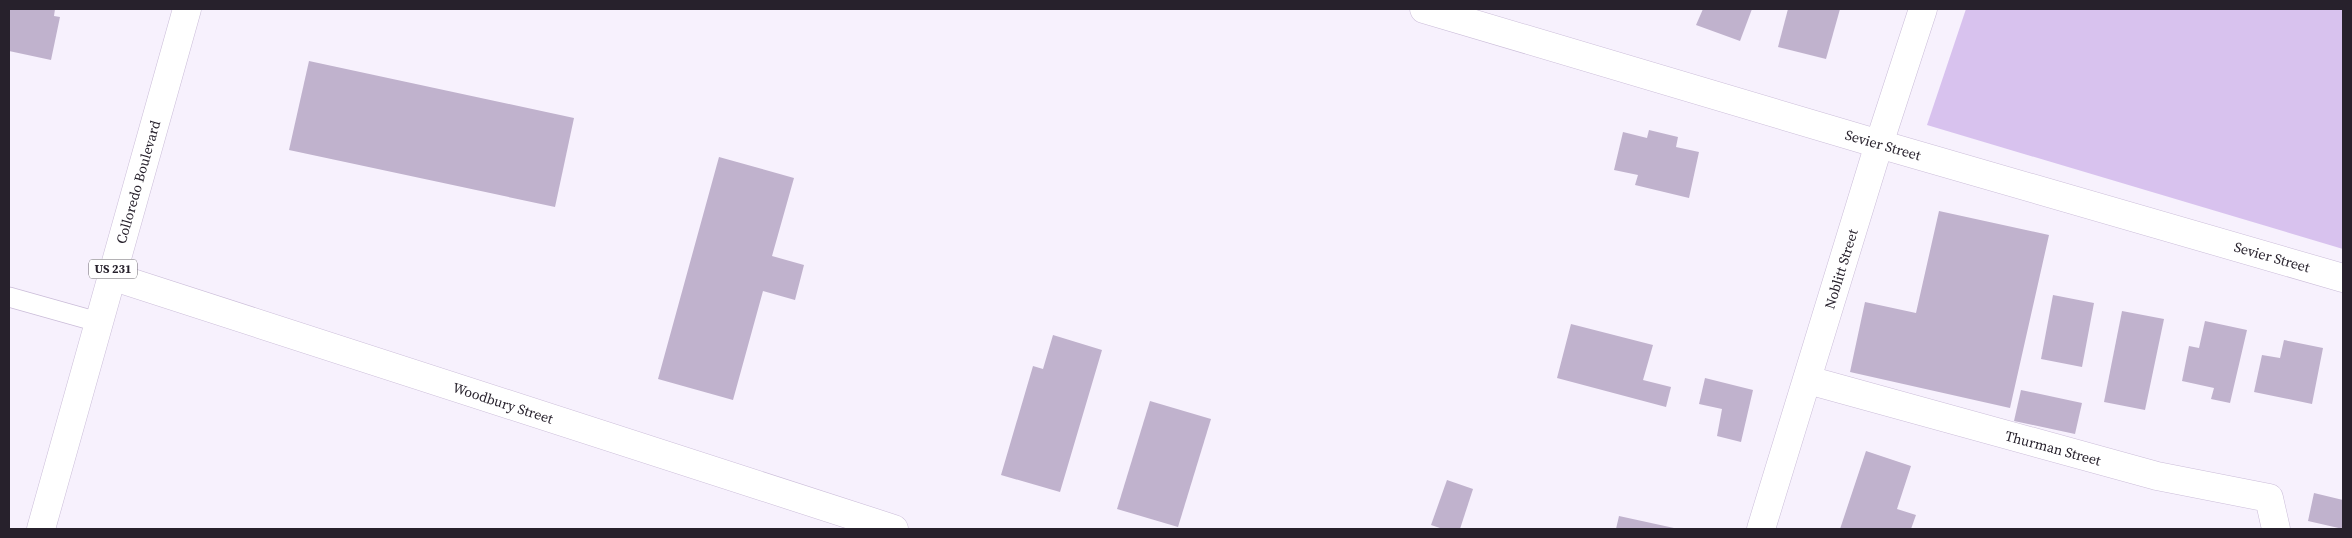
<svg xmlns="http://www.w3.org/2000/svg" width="2352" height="538" viewBox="0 0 2352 538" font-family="'Source Serif 4',serif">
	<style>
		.green { fill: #d8c2ee }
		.building { fill: #c0b2cd }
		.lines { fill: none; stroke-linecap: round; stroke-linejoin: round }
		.service-casing { stroke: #cbbdd9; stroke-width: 21 }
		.minor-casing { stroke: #cbbdd9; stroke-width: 29 }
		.trunk-casing { stroke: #cbbdd9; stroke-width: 29 }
		.service { stroke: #fff; stroke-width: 19 }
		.minor { stroke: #fff; stroke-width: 28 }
		.trunk { stroke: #fff; stroke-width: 28 }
		.labels { text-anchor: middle; stroke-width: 4; stroke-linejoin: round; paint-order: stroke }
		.shield { fill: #fff; stroke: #68646b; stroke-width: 1 }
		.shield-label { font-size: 12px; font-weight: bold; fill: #27212c }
		.street-label { font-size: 14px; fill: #27212c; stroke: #fff }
	</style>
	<rect width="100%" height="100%" fill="#f7f1fd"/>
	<!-- green -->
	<polygon class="green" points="1966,9 2343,9 2343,249 1927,125"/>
	<!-- building -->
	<g class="building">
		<polygon points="9,9 55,9 54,16 60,17 51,60 9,51"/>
		<polygon points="1703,9 1752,9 1740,41 1696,25"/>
		<polygon points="1788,9 1840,9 1826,59 1778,47"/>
		<polygon points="309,61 574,118 555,207 289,150"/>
		<polygon points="1649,130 1678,137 1676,147 1699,152 1689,198 1635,185 1638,175 1614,170 1623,132 1647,138"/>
		<polygon points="719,157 794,178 772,256 804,265 795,300 763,291 733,400 658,379"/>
		<polygon points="1939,211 2049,235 2010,408 1850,372 1865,302 1916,313"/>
		<polygon points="2053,295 2094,303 2082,367 2041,359"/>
		<polygon points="2122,311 2164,319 2145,410 2104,402"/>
		<polygon points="2205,321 2247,330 2230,403 2211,399 2214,388 2182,381 2189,346 2199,348"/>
		<polygon points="1571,324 1653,345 1643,380 1671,387 1666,407 1557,378"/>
		<polygon points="1053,335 1102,350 1060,492 1001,475 1033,366 1043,369"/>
		<polygon points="2284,340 2323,348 2312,404 2254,392 2262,355 2280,358"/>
		<polygon points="1705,378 1753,390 1741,442 1717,436 1722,409 1699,404"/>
		<polygon points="2021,390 2082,403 2075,434 2014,421"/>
		<polygon points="1150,401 1211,419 1178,527 1117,509"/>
		<polygon points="1866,451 1911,466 1897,509 1916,515 1911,529 1840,529"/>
		<polygon points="1447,480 1473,489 1460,529 1443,529 1431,525"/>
		<polygon points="2314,493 2343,500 2343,529 2308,521"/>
		<polygon points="1619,516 1674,528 1674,529 1616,529"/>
	</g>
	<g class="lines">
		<defs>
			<polyline id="service" points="9,297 98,322"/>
			<g id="minor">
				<polyline points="1424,9 1879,144 2343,278"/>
				<polyline points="111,276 894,529"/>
				<polyline points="1808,380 2157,476 2269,498 2276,529"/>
				<polyline points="1761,529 1879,144 1923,9"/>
			</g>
			<polyline id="trunk" points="41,529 187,9"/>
		</defs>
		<!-- service casing -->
		<use href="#service" class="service-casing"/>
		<!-- minor casing -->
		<use href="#minor" class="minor-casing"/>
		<!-- trunk casing -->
		<use href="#trunk" class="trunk-casing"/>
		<!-- service -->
		<use href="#service" class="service"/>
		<!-- minor -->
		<use href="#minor" class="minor"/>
		<!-- trunk -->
		<use href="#trunk" class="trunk"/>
	</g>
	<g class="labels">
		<!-- shield labels -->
		<rect class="shield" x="89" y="259.5" width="48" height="19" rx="4"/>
		<g class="shield-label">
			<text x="113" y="273">US 231</text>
		</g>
		<!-- street labels -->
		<g class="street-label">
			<text transform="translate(1883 145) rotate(16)" y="5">Sevier Street</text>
			<text transform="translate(138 182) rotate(-74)" y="5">Colloredo Boulevard</text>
			<text transform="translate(2272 257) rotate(16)" y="5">Sevier Street</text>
			<text transform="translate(1841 269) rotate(-73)" y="5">Noblitt Street</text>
			<text transform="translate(503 403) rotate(18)" y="5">Woodbury Street</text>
			<text transform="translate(2053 448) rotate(15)" y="5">Thurman Street</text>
		</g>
	</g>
	<!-- border -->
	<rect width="2352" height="538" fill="none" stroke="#27212c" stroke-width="20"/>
</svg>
